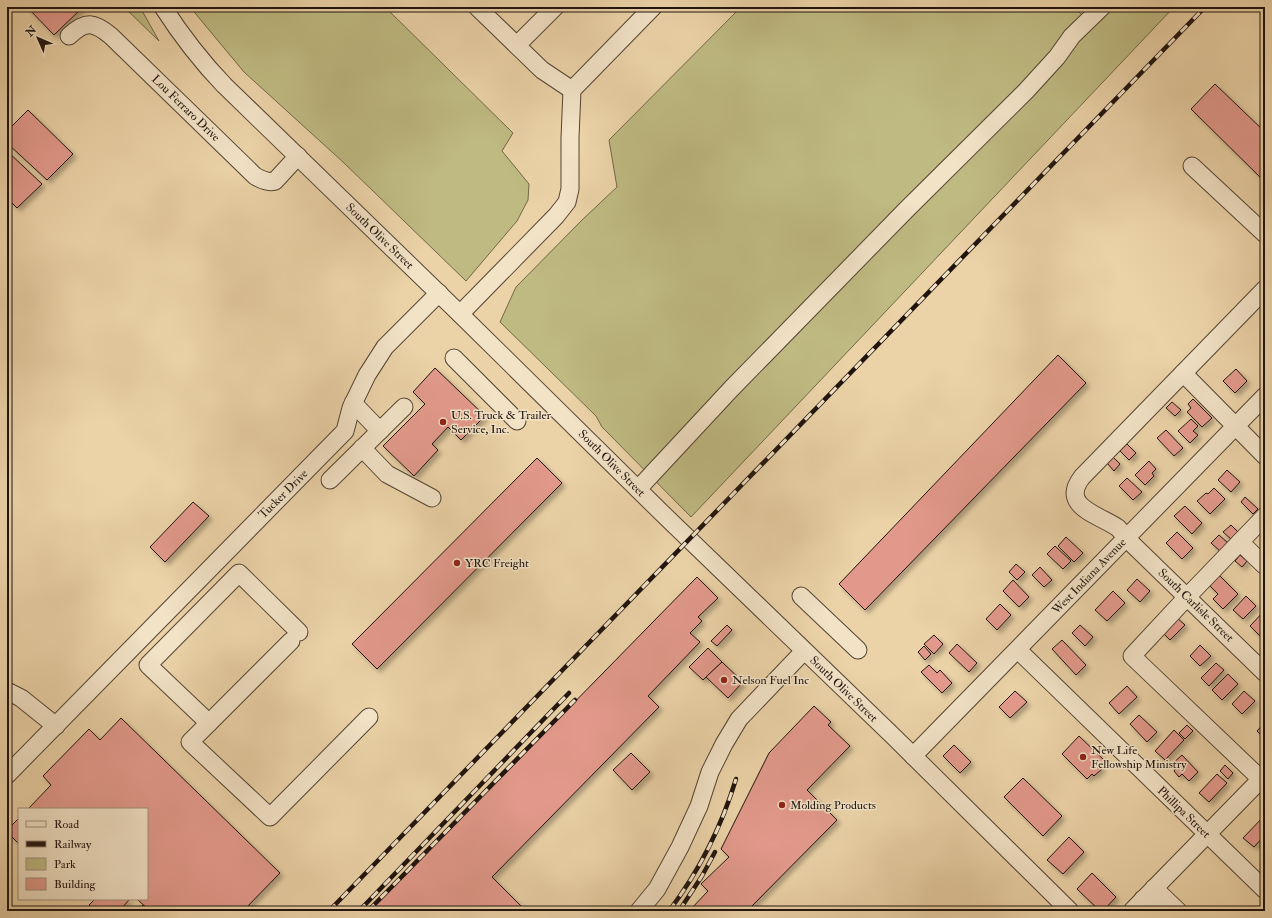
<svg xmlns="http://www.w3.org/2000/svg" width="1272" height="918" viewBox="0 0 1272 918" font-family="'IM FELL Double Pica',serif">
	<style>
		.green { fill: #bfba82; stroke: #706748 }
		.building { fill: #e2998b; stroke: #20140f; filter: url(#shadow) }
		.lines { fill: none; stroke-linecap: round; stroke-linejoin: round }
		.minor-casing { stroke: #534435; stroke-width: 19 }
		.minor { stroke: #f2e2c6; stroke-width: 17 }
		.rail-casing { stroke: #20140f; stroke-width: 4.5 }
		.rail { stroke: #f2e2c6; stroke-width: 3; stroke-dasharray: 9; stroke-linecap: butt }
		.poi-dot { fill: #8f2418; stroke: #f2e2c6; stroke-width: 1.5 }
		.labels { text-anchor: middle; stroke-width: 3; stroke-linejoin: round; paint-order: stroke }
		.street-label { font-size: 12px; fill: #20140f; stroke: #f2e2c6 }
		.poi-label { font-size: 12px; fill: #20140f; stroke: #f2e2c6; text-anchor: start }
	</style>
	<defs>
		<filter id="shadow"><feDropShadow dx="3.5" dy="3.5" stdDeviation="2" flood-color="#0004"/></filter>
	</defs>
	<rect width="100%" height="100%" fill="#ebd2a7"/>
	<filter id="stains"><feTurbulence type="fractalNoise" baseFrequency=".005" numOctaves="4"/><feColorMatrix values="0 0 0 0 .2 0 0 0 0 .09 0 0 0 0 .02 0 0 0 .5 -.17"/></filter>
	<radialGradient id="worn" r=".72"><stop offset=".6" stop-color="#630" stop-opacity="0"/><stop offset="1" stop-color="#630" stop-opacity=".3"/></radialGradient>
	<!-- green -->
	<g class="green">
		<polygon points="124,7 140,7 159,41"/>
		<polygon points="190,7 385,7 513,133 502,151 529,184 528,200 517,221 466,281 343,162 244,72"/>
		<polygon points="741,7 1074,7 1094,27 1113,7 1174,7 691,517 602,427 596,416 500,322 516,287 582,220 617,187 609,140"/>
	</g>
	<!-- building -->
	<g class="building">
		<polygon points="27,7 83,7 54,35"/>
		<polygon points="1215,84 1265,132 1265,182 1191,109"/>
		<polygon points="28,110 73,154 47,180 7,143 7,131"/>
		<polygon points="7,151 42,184 17,208 7,198"/>
		<polygon points="1058,355 1086,383 865,610 839,584"/>
		<polygon points="435,368 485,416 461,440 448,427 432,444 438,450 414,476 383,446 425,404 413,392"/>
		<polygon points="1236,369 1247,381 1235,393 1223,381"/>
		<polygon points="1193,399 1212,418 1202,427 1187,412 1191,408 1188,404"/>
		<polygon points="1172,402 1181,410 1175,416 1166,408"/>
		<polygon points="1191,419 1198,426 1193,431 1198,435 1190,443 1178,431"/>
		<polygon points="1166,430 1183,448 1174,456 1157,438"/>
		<polygon points="1127,444 1136,453 1129,460 1120,451"/>
		<polygon points="1113,457 1120,464 1114,471 1107,463"/>
		<polygon points="537,458 562,483 377,669 352,644"/>
		<polygon points="1149,461 1156,469 1152,473 1154,476 1145,485 1135,475"/>
		<polygon points="1227,470 1240,482 1231,492 1218,480"/>
		<polygon points="1127,478 1142,492 1133,500 1119,486"/>
		<polygon points="1214,488 1225,499 1210,514 1197,501 1206,493 1208,494"/>
		<polygon points="1245,497 1258,509 1253,514 1241,502"/>
		<polygon points="193,502 209,516 165,562 150,547"/>
		<polygon points="1185,506 1202,523 1192,534 1174,516"/>
		<polygon points="1231,525 1239,533 1232,540 1223,532"/>
		<polygon points="1177,532 1193,548 1182,559 1166,543"/>
		<polygon points="1219,535 1228,543 1220,551 1211,543"/>
		<polygon points="1066,537 1083,553 1074,562 1058,546"/>
		<polygon points="1055,546 1071,561 1063,569 1047,554"/>
		<polygon points="1240,555 1247,561 1242,567 1235,561"/>
		<polygon points="1016,564 1025,572 1017,580 1009,572"/>
		<polygon points="1040,567 1052,580 1044,587 1032,575"/>
		<polygon points="1216,572 1238,594 1223,609 1213,599 1218,594 1206,582"/>
		<polygon points="697,577 718,598 698,617 702,621 690,633 700,642 648,696 659,707 492,877 526,911 370,911"/>
		<polygon points="1137,579 1150,591 1140,602 1127,590"/>
		<polygon points="1013,580 1029,597 1019,607 1003,591"/>
		<polygon points="1113,591 1125,603 1107,621 1095,610"/>
		<polygon points="1246,596 1256,606 1243,619 1233,610"/>
		<polygon points="1000,604 1011,615 997,630 986,619"/>
		<polygon points="1265,610 1265,630 1260,636 1250,626"/>
		<polygon points="1175,616 1185,625 1170,640 1161,631"/>
		<polygon points="727,625 732,630 717,646 711,641"/>
		<polygon points="1080,625 1093,637 1085,646 1072,633"/>
		<polygon points="934,635 943,644 934,654 924,644"/>
		<polygon points="1062,640 1086,665 1076,675 1052,649"/>
		<polygon points="957,644 977,663 969,672 949,653"/>
		<polygon points="1200,645 1211,656 1200,666 1190,656"/>
		<polygon points="924,646 931,654 925,660 918,652"/>
		<polygon points="708,648 722,662 703,680 689,667"/>
		<polygon points="722,662 743,682 728,698 706,677"/>
		<polygon points="1216,663 1224,670 1209,686 1201,678"/>
		<polygon points="929,665 937,673 940,670 952,683 942,693 921,672"/>
		<polygon points="1228,674 1238,684 1222,700 1212,690"/>
		<polygon points="1127,686 1137,697 1119,714 1109,703"/>
		<polygon points="1015,691 1027,702 1010,718 999,707"/>
		<polygon points="1244,691 1255,701 1242,714 1232,704"/>
		<polygon points="814,706 831,722 828,725 850,746 807,790 837,820 747,911 689,911 708,891 701,884 729,857 721,849 769,753"/>
		<polygon points="1139,715 1157,732 1147,742 1130,724"/>
		<polygon points="121,718 280,873 243,911 150,911 137,899 147,899 147,809 28,809 51,785 43,776 89,729 100,740"/>
		<polygon points="1265,722 1265,739 1257,731"/>
		<polygon points="1187,725 1193,731 1185,739 1179,733"/>
		<polygon points="1174,730 1184,740 1165,760 1155,751"/>
		<polygon points="1079,736 1105,761 1099,766 1102,769 1094,776 1092,774 1087,779 1062,754"/>
		<polygon points="954,745 971,762 960,773 943,756"/>
		<polygon points="631,753 650,772 632,790 613,770"/>
		<polygon points="1182,755 1198,772 1189,781 1182,774 1179,777 1174,771 1176,768 1172,764"/>
		<polygon points="1225,765 1233,773 1228,779 1220,771"/>
		<polygon points="1217,774 1227,783 1209,802 1199,793"/>
		<polygon points="1023,778 1062,816 1043,836 1004,797"/>
		<polygon points="1265,815 1265,835 1254,847 1243,838"/>
		<polygon points="19,818 19,844 7,832 7,830"/>
		<polygon points="1069,837 1084,852 1063,874 1047,860"/>
		<polygon points="1092,873 1116,897 1103,911 1100,911 1077,889"/>
		<polygon points="95,899 130,899 119,911 95,911 89,905"/>
		<polygon points="143,905 150,911 137,911"/>
	</g>
	<g class="lines">
		<defs>
			<g id="minor">
				<path d="M163,7C181,35 201,61 224,85L460,314L664,515L893,736L1070,911"/>
				<polyline points="477,7 542,70 572,90"/>
				<path d="M69,36C86,20 94,22 111,36L255,176C262,180 268,183 275,181L298,156"/>
				<polyline points="517,45 555,7"/>
				<polyline points="1192,166 1265,234"/>
				<path d="M1265,289L1082,477C1059,507 1100,515 1118,528C1121,531 1124,535 1126,538L1265,673"/>
				<polyline points="460,314 556,216 567,202 570,189 570,138 572,90 653,7"/>
				<polyline points="454,358 517,421"/>
				<polyline points="1183,373 1265,456"/>
				<polyline points="353,403 380,431"/>
				<polyline points="362,448 387,474 432,498"/>
				<polyline points="330,480 404,407"/>
				<polyline points="638,489 732,388 907,209 1026,91 1057,57 1072,36 1102,7"/>
				<polyline points="1265,516 1187,597 1132,656 1265,783"/>
				<polyline points="1240,542 1265,566"/>
				<polyline points="801,596 858,650"/>
				<polyline points="291,641 190,742 270,817 369,717"/>
				<polyline points="1018,650 1265,890"/>
				<polyline points="7,691 21,698 56,726"/>
				<polyline points="209,723 148,665 239,573 299,632"/>
				<polyline points="913,756 1265,396"/>
				<polyline points="7,775 345,431 351,408 367,375 385,347 439,293"/>
				<polyline points="1154,888 1178,911"/>
				<polyline points="1143,899 1155,911"/>
				<polyline points="639,911 657,889 680,847 699,806 710,772 724,744 739,719 804,651"/>
				<polyline points="1132,911 1265,775"/>
			</g>
		</defs>
		<!-- minor casing -->
		<use href="#minor" class="minor-casing"/>
		<!-- minor -->
		<use href="#minor" class="minor"/>
		<defs>
			<g id="rail">
				<polyline points="329,911 1205,7"/>
				<polyline points="359,911 569,693"/>
				<polyline points="368,911 575,700"/>
				<path d="M669,911C700,870 721,828 736,779"/>
				<polyline points="679,911 702,876 715,852"/>
			</g>
		</defs>
		<!-- rail casing -->
		<use href="#rail" class="rail-casing"/>
		<!-- rail -->
		<use href="#rail" class="rail"/>
	</g>
	<!-- markers -->
	<g class="poi-dot">
		<circle cx="443" cy="422" r="4"/>
		<circle cx="457" cy="563" r="4"/>
		<circle cx="724" cy="680" r="4"/>
		<circle cx="1083" cy="757" r="4"/>
		<circle cx="782" cy="805" r="4"/>
	</g>
	<g class="labels">
		<!-- street labels -->
		<g class="street-label">
			<text transform="translate(186 108) rotate(44)" y="4">Lou Ferraro Drive</text>
			<text transform="translate(380 236) rotate(44)" y="4">South Olive Street</text>
			<text transform="translate(612 463) rotate(45)" y="4">South Olive Street</text>
			<text transform="translate(283 494) rotate(-45)" y="4">Tucker Drive</text>
			<text transform="translate(1089 576) rotate(-46)" y="4">West Indiana Avenue</text>
			<text transform="translate(1196 605) rotate(44)" y="4">South Carlisle Street</text>
			<text transform="translate(844 689) rotate(44)" y="4">South Olive Street</text>
			<text transform="translate(1184 812) rotate(44)" y="4">Phillipa Street</text>
		</g>
		<!-- poi labels -->
		<g class="poi-label">
			<text x="451" y="419">U.S. Truck &amp; Trailer<tspan x="451" dy="14">Service, Inc.</tspan></text>
			<text x="465" y="567">YRC Freight</text>
			<text x="732" y="684">Nelson Fuel Inc</text>
			<text x="1091" y="754">New Life<tspan x="1091" dy="14">Fellowship Ministry</tspan></text>
			<text x="790" y="809">Molding Products</text>
		</g>
	</g>
	<!-- margin -->
	<rect width="1272" height="918" fill="none" stroke="#ebd2a7" stroke-width="24"/>
	<rect x="8" y="8" width="1256" height="902" fill="none" stroke="#20140f" stroke-width="2"/>
	<rect x="12" y="12" width="1248" height="894" fill="none" stroke="#20140f"/>
	<!-- legend -->
	<rect x="18" y="808" width="130" height="92" fill="#f2e2c6" stroke="#9e907d"/>
	<rect x="26" y="821" width="20" height="6" fill="#f2e2c6" stroke="#9e907d"/>
	<text x="54" y="828" font-size="12" fill="#20140f">Road</text>
	<rect x="26" y="841" width="20" height="6" fill="#20140f" stroke="#9e907d"/>
	<text x="54" y="848" font-size="12" fill="#20140f">Railway</text>
	<rect x="26" y="858" width="20" height="12" fill="#bfba82" stroke="#9e907d"/>
	<text x="54" y="868" font-size="12" fill="#20140f">Park</text>
	<rect x="26" y="878" width="20" height="12" fill="#e2998b" stroke="#9e907d"/>
	<text x="54" y="888" font-size="12" fill="#20140f">Building</text>
	<!-- north arrow -->
	<g transform="translate(38 38) rotate(315)" stroke="#f2e2c6" stroke-width="3" paint-order="stroke">
	<path d="M0-3L7 15L0 10L-7 15Z" fill="#20140f"/>
	<text y="-6" font-size="11" font-weight="bold" text-anchor="middle" fill="#20140f">N</text>
	</g>
	<rect width="100%" height="100%" filter="url(#stains)"/>
	<rect width="100%" height="100%" fill="url(#worn)"/>
</svg>
